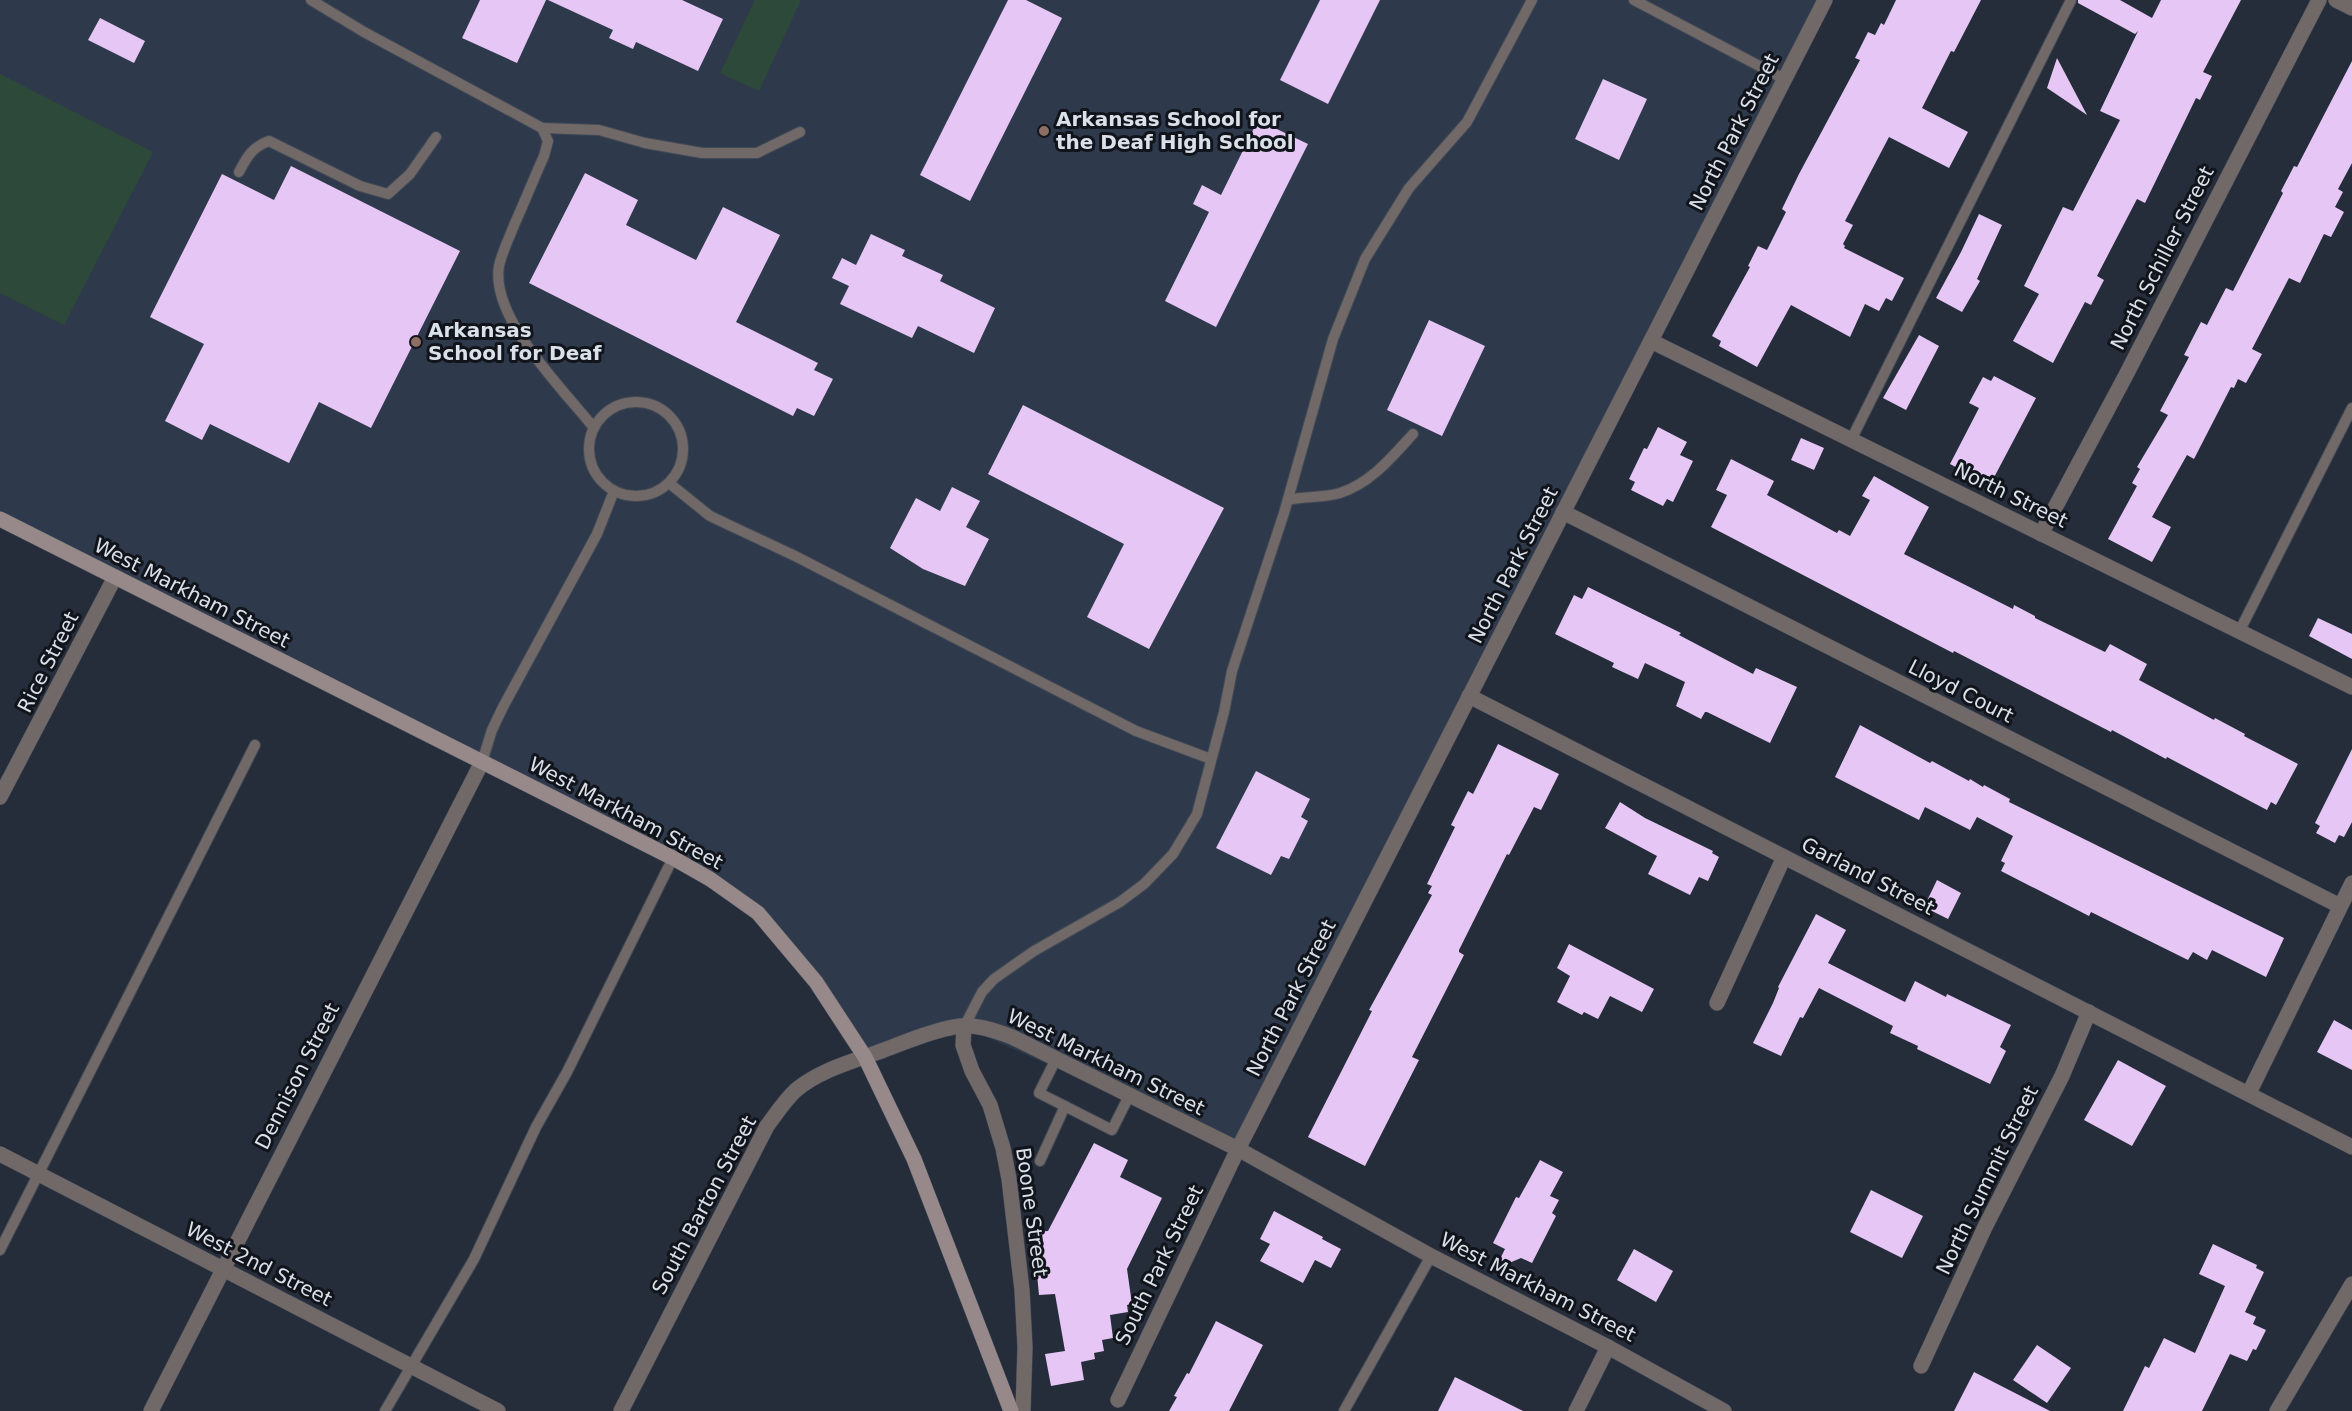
<svg xmlns="http://www.w3.org/2000/svg" width="2352" height="1411" viewBox="0 0 2352 1411" font-family="'DejaVu Sans',sans-serif">
	<style>
		.built { fill: #2e3a4b }
		.green { fill: #2d4939 }
		.building { fill: #e5c6f4 }
		.lines { fill: none; stroke-linecap: round; stroke-linejoin: round }
		.lane-casing { stroke: #424a56; stroke-width: 12 }
		.street-casing { stroke: #424a56; stroke-width: 16 }
		.secondary-casing { stroke: #424a56; stroke-width: 16 }
		.lane { stroke: #716868; stroke-width: 10 }
		.street { stroke: #716868; stroke-width: 15 }
		.secondary { stroke: #978989; stroke-width: 15 }
		.education-dot { fill: #8d6e63; stroke: #11151b; stroke-width: 2 }
		.labels { text-anchor: middle; stroke-width: 6; stroke-linejoin: round; paint-order: stroke }
		.poi-label { font-size: 20px; font-weight: bold; fill: #dbe1e9; stroke: #11151b; text-anchor: start }
		.street-label { font-size: 20px; fill: #dbe1e9; stroke: #11151b }
	</style>
	<rect width="100%" height="100%" fill="#252d3a"/>
	<!-- built -->
	<polygon class="built" points="0,0 1825,0 1238,1149 964,1027 865,1057 778,935 710,879 0,519"/>
	<!-- green -->
	<g class="green">
		<polygon points="755,0 801,0 759,91 720,73"/>
		<polygon points="0,74 153,152 64,325 0,293"/>
	</g>
	<!-- building -->
	<g class="building">
		<polygon points="480,0 546,0 517,63 462,38"/>
		<polygon points="548,0 682,0 723,19 698,71 636,42 633,49 609,38 613,30"/>
		<polygon points="1008,0 1026,0 1062,18 970,201 920,175"/>
		<polygon points="1320,0 1380,0 1328,104 1280,80"/>
		<polygon points="1896,0 1981,0 1954,52 1951,51 1922,108 1968,132 1949,168 1889,137 1845,221 1853,225 1843,244 1845,246 1844,248 1904,278 1892,301 1886,298 1879,311 1865,304 1850,337 1791,305 1757,367 1719,346 1721,341 1712,336 1750,267 1748,266 1758,246 1767,250 1786,212 1782,209 1799,174 1860,60 1855,58 1868,32 1875,35 1881,23 1884,25"/>
		<polygon points="2078,0 2120,0 2152,18 2161,0 2241,0 2203,72 2212,76 2200,100 2196,98 2145,203 2137,199 2097,276 2104,280 2091,305 2085,302 2053,363 2013,341 2039,294 2024,286 2063,207 2073,211 2120,120 2100,111 2138,31 2135,34 2078,3"/>
		<polygon points="100,18 145,41 134,63 88,40"/>
		<polygon points="2057,58 2087,115 2047,88"/>
		<polygon points="2352,61 2352,163 2338,189 2343,192 2335,207 2344,212 2331,237 2324,234 2300,283 2289,278 2252,349 2262,354 2246,383 2238,379 2234,388 2231,387 2194,459 2187,455 2152,517 2171,527 2152,562 2108,539 2137,486 2132,483 2140,469 2137,467 2168,415 2160,411 2189,357 2184,355 2201,322 2207,325 2226,288 2233,291 2283,193 2281,191 2294,166 2297,167"/>
		<polygon points="1603,79 1647,99 1619,160 1575,139"/>
		<polygon points="1258,120 1308,144 1216,327 1165,301 1209,212 1193,204 1202,185 1221,195"/>
		<polygon points="291,166 460,251 371,428 319,402 289,463 210,424 202,440 165,421 204,344 150,317 222,174 274,200"/>
		<polygon points="585,173 638,200 626,225 696,260 723,207 780,235 736,322 818,363 814,370 833,379 814,416 797,408 793,416 529,283"/>
		<polygon points="1979,214 2002,225 1977,279 1980,281 1962,312 1936,298 1961,252"/>
		<polygon points="871,234 905,250 902,256 943,275 940,281 995,308 974,353 918,326 912,338 840,304 849,286 832,278 842,258 856,265"/>
		<polygon points="1429,320 1485,346 1442,436 1387,410"/>
		<polygon points="1919,335 1939,346 1906,410 1883,398"/>
		<polygon points="1994,376 2036,398 1990,485 1950,464 1979,408 1969,403 1983,377 1991,381"/>
		<polygon points="1023,405 1224,508 1149,649 1087,617 1124,544 988,474"/>
		<polygon points="1658,427 1687,442 1680,455 1693,461 1673,502 1667,499 1663,506 1631,490 1635,482 1629,479 1644,448 1647,449"/>
		<polygon points="1801,438 1824,448 1814,470 1791,460"/>
		<polygon points="1731,459 1774,481 1767,495 1837,533 1839,530 1850,536 1870,500 1862,496 1874,476 1929,507 1904,554 2013,609 2014,605 2035,616 2035,618 2105,652 2110,644 2147,664 2139,680 2214,720 2215,718 2245,734 2244,736 2298,764 2276,805 2271,802 2267,810 2167,757 2166,759 2112,730 2111,732 1954,651 1953,653 1711,527 1727,495 1716,490"/>
		<polygon points="952,487 980,501 966,527 989,539 965,586 923,569 890,548 916,498 940,511"/>
		<polygon points="1588,587 1681,633 1679,635 1753,674 1756,668 1797,687 1770,743 1707,712 1705,712 1701,719 1676,706 1685,682 1645,663 1638,679 1612,667 1614,663 1555,634 1574,595 1582,599"/>
		<polygon points="2318,618 2352,634 2352,659 2309,636"/>
		<polygon points="1860,725 1930,763 1932,761 1969,781 1970,779 1983,787 1984,785 2010,799 2009,802 2284,938 2266,977 2212,950 2207,960 2193,952 2188,960 2091,912 2089,916 2001,871 2005,863 2001,861 2013,836 1977,817 1970,830 1925,807 1919,820 1835,777"/>
		<polygon points="1498,744 1559,774 1541,810 1534,807 1509,855 1507,854 1459,950 1459,952 1464,955 1412,1057 1419,1060 1365,1166 1308,1137 1372,1011 1369,1010 1432,895 1428,893 1432,886 1427,884 1455,827 1451,825 1468,791 1473,794"/>
		<polygon points="2352,749 2352,822 2344,837 2339,835 2335,843 2316,833 2320,826 2315,823"/>
		<polygon points="1256,771 1310,799 1301,817 1308,821 1289,859 1281,856 1271,875 1216,848"/>
		<polygon points="1620,802 1645,818 1713,851 1712,853 1719,857 1708,881 1699,877 1690,895 1648,874 1657,856 1605,828"/>
		<polygon points="1937,880 1961,893 1948,919 1924,907"/>
		<polygon points="1816,914 1846,930 1828,963 1905,1002 1915,981 1946,997 1947,994 2011,1025 2000,1047 2006,1051 1990,1084 1917,1049 1918,1046 1890,1033 1893,1026 1819,988 1803,1018 1800,1017 1781,1056 1753,1043 1773,1003 1779,988 1778,987"/>
		<polygon points="1569,944 1654,989 1642,1012 1610,996 1598,1019 1584,1012 1582,1015 1557,1002 1570,976 1557,968"/>
		<polygon points="2334,1020 2352,1030 2352,1070 2317,1052"/>
		<polygon points="2118,1060 2166,1086 2132,1146 2084,1120"/>
		<polygon points="1094,1143 1128,1160 1120,1177 1162,1198 1127,1269 1132,1304 1127,1305 1128,1312 1110,1315 1113,1338 1102,1340 1104,1351 1094,1353 1095,1359 1081,1362 1084,1380 1051,1386 1045,1354 1065,1351 1055,1294 1039,1295 1033,1232 1048,1231"/>
		<polygon points="1540,1160 1563,1172 1550,1196 1559,1200 1552,1213 1556,1216 1532,1263 1521,1258 1495,1269 1505,1249 1493,1243 1516,1197 1519,1198"/>
		<polygon points="1871,1190 1923,1216 1902,1258 1850,1232"/>
		<polygon points="1274,1211 1323,1237 1322,1239 1341,1249 1331,1268 1315,1260 1303,1283 1260,1261 1270,1244 1260,1239"/>
		<polygon points="2213,1244 2257,1265 2256,1268 2264,1272 2245,1312 2256,1317 2253,1324 2266,1330 2256,1350 2253,1349 2247,1361 2230,1354 2202,1411 2123,1411 2145,1366 2149,1368 2164,1338 2195,1353 2225,1286 2199,1274"/>
		<polygon points="1634,1249 1673,1271 1656,1302 1617,1280"/>
		<polygon points="1216,1321 1263,1345 1229,1411 1169,1411 1177,1397 1174,1396 1187,1373 1189,1374"/>
		<polygon points="2037,1345 2071,1368 2047,1403 2013,1380"/>
		<polygon points="1974,1372 2050,1411 1954,1411"/>
		<polygon points="1455,1377 1523,1411 1438,1411"/>
	</g>
	<g class="lines">
		<defs>
			<g id="lane">
				<path d="M311,0L364,32L542,128L548,141L544,156C534,178 525,201 515,223C510,236 502,252 499,266C490,318 563,389 594,428"/>
				<polyline points="1634,0 1784,79"/>
				<polyline points="542,128 599,130 645,143 702,153 757,153 800,132"/>
				<path d="M239,172C247,157 252,147 269,141L360,186L388,194L410,174L436,137"/>
				<circle cx="636" cy="449" r="47"/>
				<polyline points="1851,440 2071,0"/>
				<polyline points="669,483 710,516 795,556 1136,731 1211,759"/>
				<path d="M1288,500C1305,496 1324,498 1340,493C1371,483 1392,457 1413,434"/>
				<polyline points="2239,632 2352,408"/>
				<polyline points="482,762 492,730 503,707 597,534 614,491"/>
				<polyline points="964,1027 982,992 994,979 1034,951 1120,902 1144,884 1173,854 1197,814 1224,712 1232,671 1284,513 1333,339 1365,259 1409,188 1467,122 1532,0"/>
				<polyline points="1056,1059 1039,1093 1112,1130 1129,1096"/>
				<polyline points="1040,1161 1065,1106"/>
				<polyline points="0,1250 255,745"/>
				<polyline points="385,1411 474,1259 536,1127 567,1072 673,858"/>
				<polyline points="1344,1411 1431,1256"/>
			</g>
			<g id="street">
				<polyline points="2336,0 2352,8"/>
				<polyline points="1651,341 2352,687"/>
				<polyline points="1563,512 2340,906"/>
				<polyline points="2041,534 2126,375 2319,0"/>
				<polyline points="1469,696 2352,1147"/>
				<polyline points="0,797 115,577"/>
				<polyline points="1717,1003 1784,857"/>
				<polyline points="964,1027 963,1045 972,1071 990,1105 1003,1148 1009,1179 1022,1290 1025,1347 1023,1411"/>
				<polyline points="2249,1093 2352,883"/>
				<polyline points="0,1154 498,1411"/>
				<polyline points="1921,1366 1985,1227 2062,1076 2089,1012"/>
				<polyline points="1118,1400 1238,1149 1825,0"/>
				<polyline points="151,1411 482,762"/>
				<path d="M621,1411L767,1126C776,1114 785,1100 796,1090C821,1069 855,1061 884,1050C906,1042 930,1031 954,1027C973,1023 994,1030 1012,1037L1238,1149L1431,1256L1608,1347L1724,1411"/>
				<polyline points="1576,1411 1608,1347"/>
				<polyline points="2277,1411 2352,1284"/>
			</g>
			<polyline id="secondary" points="0,519 673,858 710,879 758,913 816,982 865,1057 914,1159 1011,1411"/>
		</defs>
		<!-- lane casing -->
		<use href="#lane" class="lane-casing"/>
		<!-- street casing -->
		<use href="#street" class="street-casing"/>
		<!-- secondary casing -->
		<use href="#secondary" class="secondary-casing"/>
		<!-- lane -->
		<use href="#lane" class="lane"/>
		<!-- street -->
		<use href="#street" class="street"/>
		<!-- secondary -->
		<use href="#secondary" class="secondary"/>
	</g>
	<!-- markers -->
	<g class="education-dot">
		<circle cx="1044" cy="131" r="6"/>
		<circle cx="416" cy="342" r="6"/>
	</g>
	<g class="labels">
		<!-- poi labels -->
		<g class="poi-label">
			<text x="1056" y="126">Arkansas School for<tspan x="1056" dy="23">the Deaf High School</tspan></text>
			<text x="428" y="337">Arkansas<tspan x="428" dy="23">School for Deaf</tspan></text>
		</g>
		<!-- street labels -->
		<g class="street-label">
			<text transform="translate(1734 132) rotate(-63)" y="7">North Park Street</text>
			<text transform="translate(2162 258) rotate(-63)" y="7">North Schiller Street</text>
			<text transform="translate(2011 495) rotate(26)" y="7">North Street</text>
			<text transform="translate(1513 565) rotate(-63)" y="7">North Park Street</text>
			<text transform="translate(192 593) rotate(27)" y="7">West Markham Street</text>
			<text transform="translate(48 662) rotate(-63)" y="7">Rice Street</text>
			<text transform="translate(1961 691) rotate(27)" y="7">Lloyd Court</text>
			<text transform="translate(626 813) rotate(28)" y="7">West Markham Street</text>
			<text transform="translate(1868 876) rotate(27)" y="7">Garland Street</text>
			<text transform="translate(1291 998) rotate(-63)" y="7">North Park Street</text>
			<text transform="translate(1106 1062) rotate(26)" y="7">West Markham Street</text>
			<text transform="translate(297 1076) rotate(-63)" y="7">Dennison Street</text>
			<text transform="translate(1987 1180) rotate(-64)" y="7">North Summit Street</text>
			<text transform="translate(704 1205) rotate(-62)" y="7">South Barton Street</text>
			<text transform="translate(1032 1212) rotate(82)" y="7">Boone Street</text>
			<text transform="translate(259 1264) rotate(27)" y="7">West 2nd Street</text>
			<text transform="translate(1159 1265) rotate(-64)" y="7">South Park Street</text>
			<text transform="translate(1538 1287) rotate(27)" y="7">West Markham Street</text>
		</g>
	</g>
</svg>
